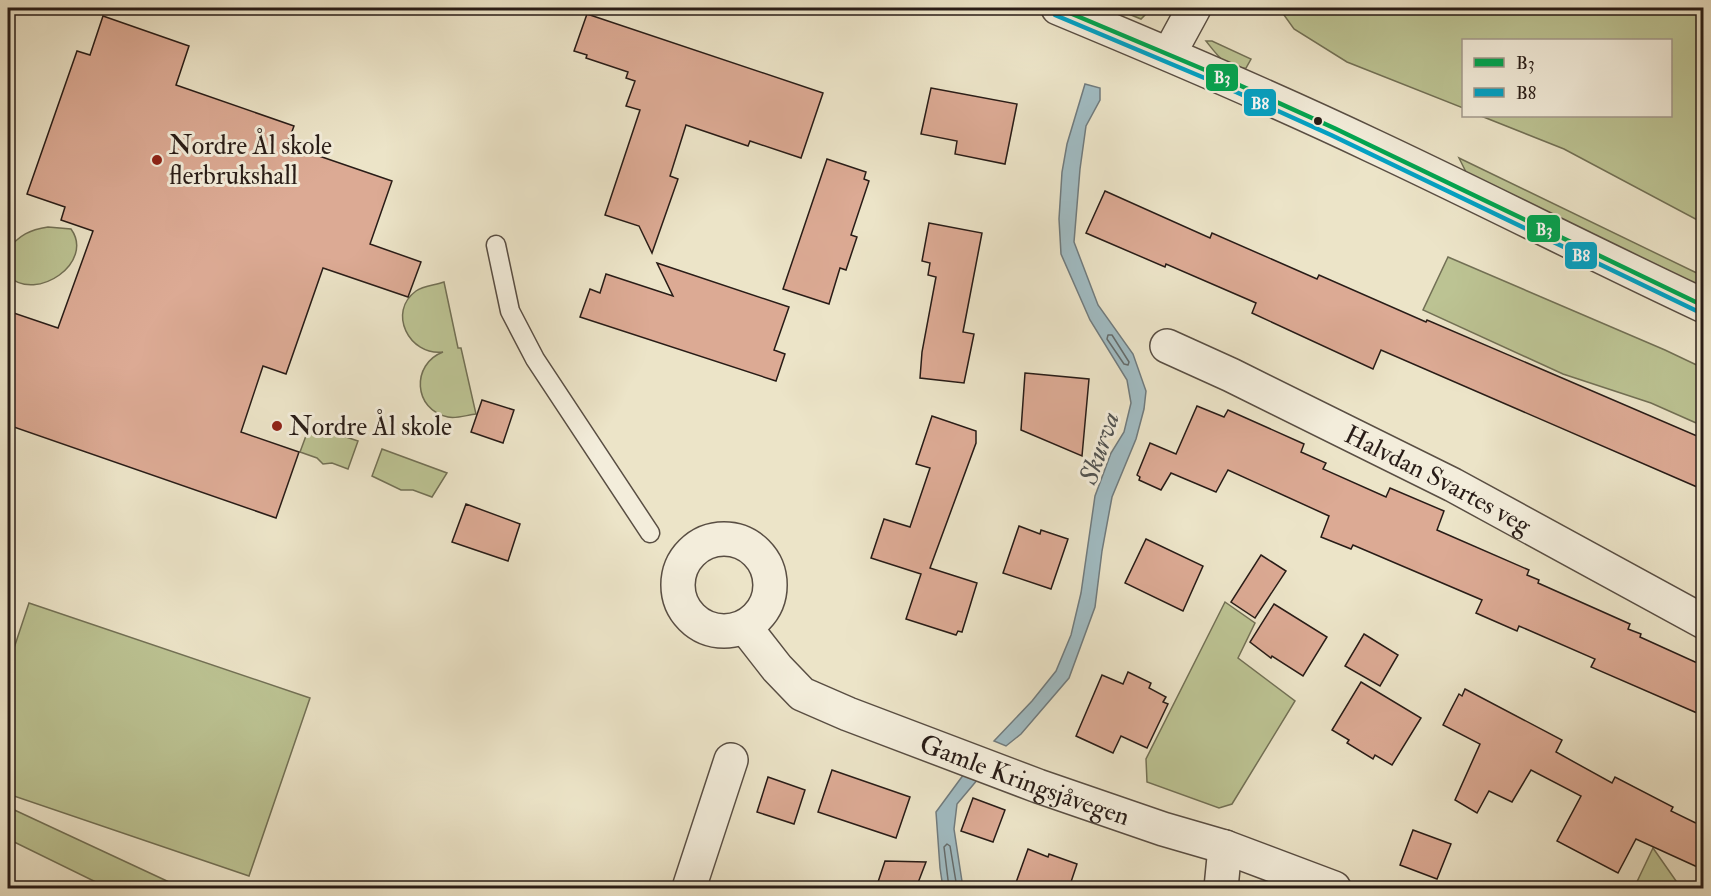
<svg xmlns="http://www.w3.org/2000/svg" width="1711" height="896" viewBox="0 0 1711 896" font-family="'IM FELL Double Pica',serif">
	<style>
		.green { fill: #bcc393; stroke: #727055; stroke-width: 1.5 }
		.water { fill: #a0bbc2; stroke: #707b7e; stroke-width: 1.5 }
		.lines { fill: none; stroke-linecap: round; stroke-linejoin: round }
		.shore { stroke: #646c6c; stroke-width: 1.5 }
		.building { fill: #dcaa94; stroke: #281c17; stroke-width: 1.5 }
		.service-casing { stroke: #594e43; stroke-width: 21 }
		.minor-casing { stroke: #594e43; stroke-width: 36 }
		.tertiary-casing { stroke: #594e43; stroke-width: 36 }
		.service { stroke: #f3eddb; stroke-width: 18 }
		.minor { stroke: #f3eddb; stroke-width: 33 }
		.tertiary { stroke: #f3eddb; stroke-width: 33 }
		.bus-1-casing { stroke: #f3eddb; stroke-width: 9 }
		.bus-2-casing { stroke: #f3eddb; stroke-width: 9 }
		.bus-1 { stroke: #00a651; stroke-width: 4.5 }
		.bus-2 { stroke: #02a2c5; stroke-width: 4.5 }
		.bus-dot { fill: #281c17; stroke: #f3eddb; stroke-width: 2 }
		.poi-dot { fill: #8f2418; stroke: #f3eddb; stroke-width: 2 }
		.labels { text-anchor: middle; stroke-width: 6; stroke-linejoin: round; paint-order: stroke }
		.poi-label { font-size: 26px; fill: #281c17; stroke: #f3eddb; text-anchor: start }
		.street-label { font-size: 26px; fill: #281c17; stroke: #f3eddb }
		.water-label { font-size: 27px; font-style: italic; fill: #525453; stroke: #f3eddb }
		.line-badge { stroke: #f3eddb; stroke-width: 2 }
		.badge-label { font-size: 16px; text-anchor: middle; font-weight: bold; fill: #fff }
	</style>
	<rect width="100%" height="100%" fill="#ece4c8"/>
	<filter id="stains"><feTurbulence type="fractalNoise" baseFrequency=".00333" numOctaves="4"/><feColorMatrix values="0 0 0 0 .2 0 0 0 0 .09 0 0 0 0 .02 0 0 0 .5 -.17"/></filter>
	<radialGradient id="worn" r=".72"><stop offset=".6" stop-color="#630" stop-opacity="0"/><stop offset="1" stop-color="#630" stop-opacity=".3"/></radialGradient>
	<!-- green -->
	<g class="green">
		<polygon points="1114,8 1132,8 1146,14 1141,19"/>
		<polygon points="1279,8 1703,8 1703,223 1564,149 1481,116 1670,116 1670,40 1464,40 1463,108 1347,62 1294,29"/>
		<path d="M1206,41H1212L1251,59L1246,68C1227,70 1217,55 1206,41Z"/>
		<polygon points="1459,158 1703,276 1703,288 1468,176"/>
		<path d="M48,227L71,229C95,262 37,303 8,276V249C20,235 29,230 48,227Z"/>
		<polygon points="1448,257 1665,350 1703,368 1703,426 1651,403 1563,374 1423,310"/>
		<path d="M444,282L458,348H461L476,414C467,415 456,419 448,417C413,410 411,364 443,352C409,356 387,312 416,291C423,286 436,285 444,282Z"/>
		<polygon points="310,425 358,441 348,469 332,463 323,464 317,458 300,452"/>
		<polygon points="382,449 447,473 432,497 413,490 401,490 372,476"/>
		<polygon points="1225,602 1255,623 1238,658 1295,701 1232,804 1219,808 1147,782 1146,759"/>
		<polygon points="29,603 310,698 249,876 8,794 8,666"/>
		<polygon points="8,807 182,888 108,888 8,839"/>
		<polygon points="1653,848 1681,888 1634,888"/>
	</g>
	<!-- water -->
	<g class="water">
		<polygon points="1085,84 1100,88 1100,100 1086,126 1080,169 1074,242 1098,305 1133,354 1146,391 1144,409 1136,439 1112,497 1102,551 1095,607 1069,678 1021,734 1006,746 994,741 1032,701 1056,671 1071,635 1081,593 1095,496 1111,453 1124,432 1131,403 1127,380 1090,320 1061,254 1059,219 1062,172 1067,144"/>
		<polygon points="964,774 978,779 957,804 954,829 963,888 943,888 940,868 936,812"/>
	</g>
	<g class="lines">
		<!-- shore -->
		<g class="shore">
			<polygon points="1108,335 1112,335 1129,362 1128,365 1124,364 1107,339"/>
			<polyline points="949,888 944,847 947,844 950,846 957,888"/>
		</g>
	</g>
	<!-- building -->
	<g class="building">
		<polygon points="587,14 823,93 801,158 750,141 748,146 686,125 670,176 678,179 652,253 639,226 605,215 640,110 626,106 635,81 626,78 628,72 586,58 587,55 574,51"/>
		<polygon points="103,16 189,46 176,85 294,126 287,145 392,181 370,244 421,262 408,297 323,268 286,374 263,366 241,432 299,452 276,518 8,425 8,311 58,328 93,231 61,220 65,207 27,194 77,51 90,55"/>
		<polygon points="931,88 1017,104 1005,164 955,154 957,141 921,134"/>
		<polygon points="827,159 866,172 864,179 869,181 851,235 857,237 846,270 840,268 829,304 783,289"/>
		<polygon points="1105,191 1210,238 1212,233 1317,279 1319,275 1426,322 1427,320 1704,439 1704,490 1381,350 1373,369 1252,313 1256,303 1166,264 1165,267 1086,233"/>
		<polygon points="929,223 982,233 963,332 974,334 964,383 920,378 922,352 936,277 928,275 930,263 922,261"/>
		<polygon points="657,263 789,307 774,350 785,354 776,381 580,317 590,289 600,293 606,274 673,296"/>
		<polygon points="1025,373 1089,379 1082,456 1021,430"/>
		<polygon points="482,400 514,410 503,443 471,432"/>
		<polygon points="1197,406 1224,417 1228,410 1304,444 1301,452 1326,463 1323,469 1386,497 1390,488 1444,511 1437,530 1529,570 1527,575 1539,580 1538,583 1630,624 1628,629 1641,634 1640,637 1704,666 1704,716 1591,667 1595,659 1519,626 1517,631 1476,613 1482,600 1353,545 1351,549 1321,537 1329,516 1228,470 1216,492 1171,473 1161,490 1139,480 1140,477 1137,475 1150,443 1176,454"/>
		<polygon points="932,416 976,431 976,443 930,568 977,583 962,632 958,631 956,635 906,619 921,574 871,558 884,519 910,527 930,468 916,464"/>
		<polygon points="466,504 520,524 508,561 452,542"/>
		<polygon points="1019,526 1040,534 1041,530 1068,539 1051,589 1003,573"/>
		<polygon points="1146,539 1203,566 1183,611 1125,583"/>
		<polygon points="1261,555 1286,571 1255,618 1231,602"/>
		<polygon points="1274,604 1327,637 1303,676 1272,656 1271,658 1250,642"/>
		<polygon points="1364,634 1398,655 1380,686 1345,666"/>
		<polygon points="1128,672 1151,683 1149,688 1166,697 1163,702 1168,704 1147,748 1121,736 1113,753 1076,736 1102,675 1123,684"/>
		<polygon points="1361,682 1421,718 1392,765 1375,755 1373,759 1347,743 1349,740 1332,730"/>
		<polygon points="1465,689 1562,740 1556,752 1612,783 1615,777 1673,807 1671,811 1704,827 1704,870 1636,839 1618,873 1557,841 1581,796 1531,770 1512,802 1489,791 1477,813 1455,800 1480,744 1443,725 1459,694 1462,696"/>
		<polygon points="832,770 910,797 896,838 818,812"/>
		<polygon points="768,777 805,790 794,824 757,812"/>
		<polygon points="973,798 1005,810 993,842 961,831"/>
		<polygon points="1413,830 1451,844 1437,879 1400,865"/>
		<polygon points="1028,849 1048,857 1049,854 1077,864 1069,888 1014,888"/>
		<polygon points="885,861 926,862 916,888 876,888"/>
	</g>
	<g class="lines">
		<defs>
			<polyline id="service" points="496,245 510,311 535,359 650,533"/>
			<g id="minor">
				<polyline points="1169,54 1194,8"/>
				<path id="s1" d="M1167,346L1231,375L1453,485L1704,622"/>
				<circle cx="724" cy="585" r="46"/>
				<path id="s2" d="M745,627L777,668L802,694L848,714L1038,786L1163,829L1225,847L1334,888"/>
				<polyline points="689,888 731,760"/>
				<polyline points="1221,888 1225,847"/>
			</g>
			<path id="tertiary" d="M1058,8C1164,52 1270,97 1373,146C1484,198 1593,254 1704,306"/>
		</defs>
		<!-- service casing -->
		<use href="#service" class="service-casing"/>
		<!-- minor casing -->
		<use href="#minor" class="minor-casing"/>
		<!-- tertiary casing -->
		<use href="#tertiary" class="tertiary-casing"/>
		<!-- service -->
		<use href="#service" class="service"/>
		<!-- minor -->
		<use href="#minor" class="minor"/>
		<!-- tertiary -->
		<use href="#tertiary" class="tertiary"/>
		<defs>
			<polyline id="bus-1" points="1058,8 1217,75 1334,128 1704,306"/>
			<polyline id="bus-2" points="1055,15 1214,82 1331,135 1701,313"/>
		</defs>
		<!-- bus-1 casing -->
		<use href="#bus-1" class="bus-1-casing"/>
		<!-- bus-2 casing -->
		<use href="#bus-2" class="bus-2-casing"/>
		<!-- bus-1 -->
		<use href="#bus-1" class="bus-1"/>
		<!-- bus-2 -->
		<use href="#bus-2" class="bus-2"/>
	</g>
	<!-- markers -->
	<circle class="bus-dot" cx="1318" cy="121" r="5"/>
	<g class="poi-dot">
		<circle cx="157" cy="160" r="6"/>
		<circle cx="277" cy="426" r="6"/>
	</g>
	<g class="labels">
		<!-- poi labels -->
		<g class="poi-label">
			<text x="169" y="154">Nordre Ål skole<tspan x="169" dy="30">flerbrukshall</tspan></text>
			<text x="289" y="435">Nordre Ål skole</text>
		</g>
		<!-- street labels -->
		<g class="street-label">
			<text dy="9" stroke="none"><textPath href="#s1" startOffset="302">Halvdan Svartes veg</textPath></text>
			<text dy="9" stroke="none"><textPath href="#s2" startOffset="327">Gamle Kringsjåvegen</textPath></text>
		</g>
		<!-- water labels -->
		<g class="water-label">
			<text transform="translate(1099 448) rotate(-71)" y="9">Skurva</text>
		</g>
	</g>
	<g class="line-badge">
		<rect x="1205" y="63" width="34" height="29" rx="6" fill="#00a651"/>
		<rect x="1243" y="88" width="34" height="29" rx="6" fill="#02a2c5"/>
		<rect x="1526" y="214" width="35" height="29" rx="6" fill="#00a651"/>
		<rect x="1564" y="241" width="34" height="29" rx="6" fill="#02a2c5"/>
	</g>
	<g class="badge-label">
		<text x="1222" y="83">B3</text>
		<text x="1260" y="109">B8</text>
		<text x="1544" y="235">B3</text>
		<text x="1581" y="261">B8</text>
	</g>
	<!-- margin -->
	<rect width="1711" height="896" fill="none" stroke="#ece4c8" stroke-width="30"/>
	<rect x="9" y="9" width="1693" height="878" fill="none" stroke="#281c17" stroke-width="3"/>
	<rect x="15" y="15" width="1681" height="866" fill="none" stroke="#281c17" stroke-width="1.5"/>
	<!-- legend -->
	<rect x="1462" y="39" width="210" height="78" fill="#f3eddb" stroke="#a2998d" stroke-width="1.5"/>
	<rect x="1474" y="58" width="30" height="9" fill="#00a651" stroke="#a2998d" stroke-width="1.5"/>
	<text x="1516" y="69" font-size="18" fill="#281c17">B3</text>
	<rect x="1474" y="88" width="30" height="9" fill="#02a2c5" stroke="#a2998d" stroke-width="1.5"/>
	<text x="1516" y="99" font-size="18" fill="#281c17">B8</text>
	<rect width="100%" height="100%" filter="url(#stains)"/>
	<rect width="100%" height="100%" fill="url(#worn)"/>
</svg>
